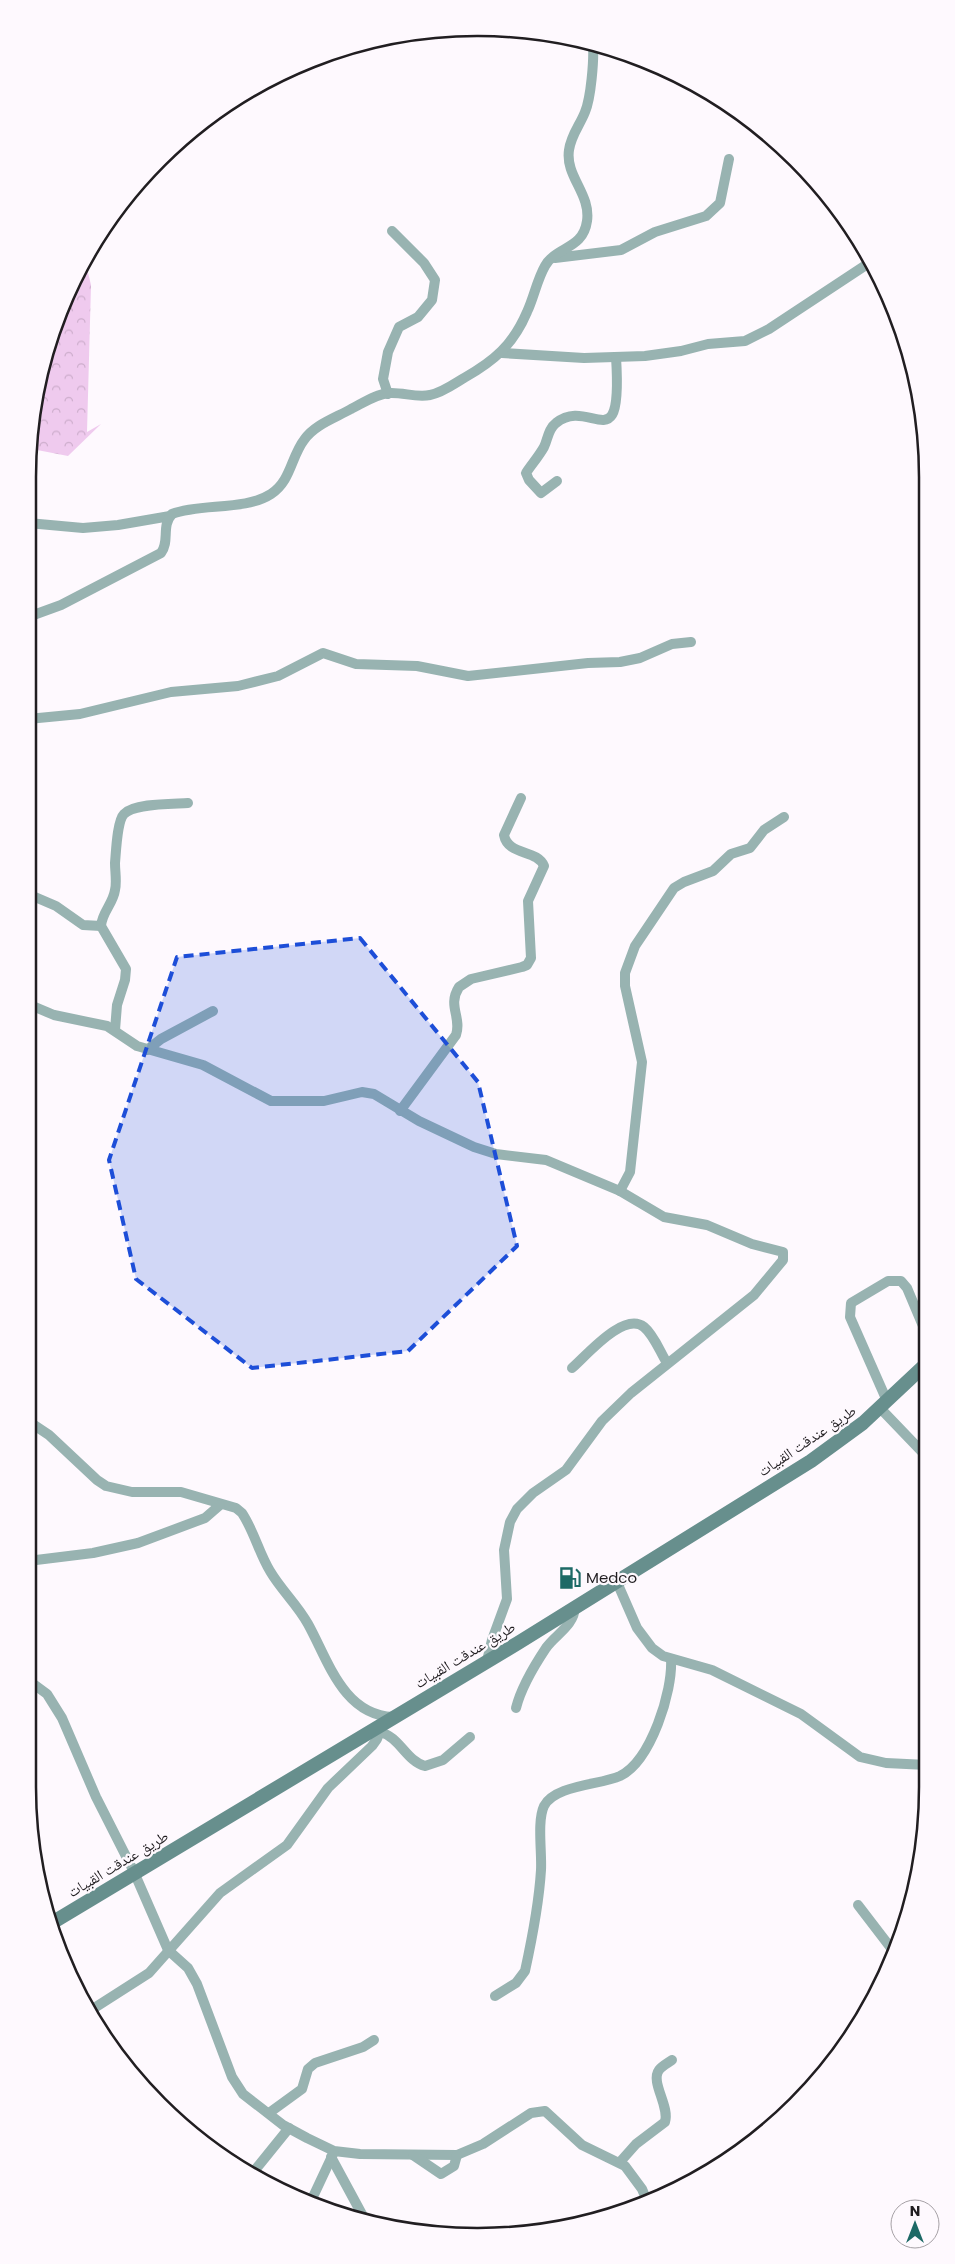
<svg xmlns="http://www.w3.org/2000/svg" width="955" height="2264" viewBox="0 0 955 2264" font-family="Poppins,'Noto Naskh Arabic',sans-serif">
	<style>
		.forest { fill: url(#forest-crowns) }
		.lines { fill: none; stroke-linecap: round; stroke-linejoin: round }
		.street { stroke: #98b3b1; stroke-width: 10 }
		.secondary { stroke: #678f8d; stroke-width: 14 }
		.marked { fill: #1d4ed8; fill-opacity: 0.2; stroke: #1d4ed8; stroke-width: 4; stroke-dasharray: 10 6; stroke-linejoin: round }
		.labels { text-anchor: middle; stroke-width: 4.5; stroke-linejoin: round; paint-order: stroke }
		.street-label { font-size: 15px; fill: #211e21; stroke: #fef9fe }
		.poi-label { font-size: 15px; fill: #211e21; stroke: #fef9fe; text-anchor: start }
		.rim { fill: none; stroke: #211e21; stroke-width: 2.5 }
	</style>
	<defs>
		<pattern id="forest-crowns" width="20" height="18" patternUnits="userSpaceOnUse" patternTransform="scale(1.25)"><rect width="20" height="18" fill="#efcaee"/><path d="M2 6a3 3 0 1 1 6 0M12 15a3 3 0 1 1 6 0" fill="none" stroke="#cdadcc"/></pattern>
	</defs>
	<rect width="100%" height="100%" fill="#fef9fe"/>
	<!-- forest -->
	<polygon class="forest" points="85,260 91,285 87,432 101,424 68,456 32,449 51,333"/>
	<g class="lines">
		<!-- street -->
		<g class="street">
			<polyline points="555,258 621,250 655,232 706,216 720,203 729,159"/>
			<polyline points="502,353 584,358 645,356 681,351 708,344 745,341 769,329 869,263"/>
			<polyline points="388,394 383,379 388,352 399,327 418,317 432,300 435,280 424,263 392,231"/>
			<path d="M557,481L541,493L529,480L526,473C532,464 539,456 544,447C548,439 548,429 556,423C591,395 623,465 616,357"/>
			<polyline points="28,523 83,528 118,525 170,516"/>
			<path d="M28,617L61,605L161,553C170,541 161,526 172,514C201,503 245,511 271,494C291,481 291,457 304,440C314,425 335,418 351,409C363,403 376,394 389,393C403,392 416,398 430,395C442,393 454,384 464,378C494,361 513,345 527,312C534,297 537,280 545,266C556,246 583,250 587,221C591,194 565,176 569,150C571,135 580,125 585,112C591,98 594,60 593,45"/>
			<polyline points="28,719 80,714 171,692 238,686 278,676 323,653 356,664 417,666 468,676 588,663 620,662 640,658 672,644 691,642"/>
			<polyline points="28,894 56,906 83,925 101,926"/>
			<polyline points="28,1004 54,1015 107,1026 137,1046 203,1065 271,1101 324,1101 362,1092 374,1094 419,1121 474,1147 496,1154 546,1160 620,1191 664,1217 707,1225 752,1244 783,1252 783,1260 754,1295 631,1393 602,1421 566,1470 533,1493 517,1509 510,1522 504,1550 507,1599 492,1640 487,1661"/>
			<path d="M115,1030L117,1005L125,980L126,969L101,926C102,912 113,904 115,890C117,882 115,872 115,863C116,853 117,821 124,814C134,803 173,804 188,803"/>
			<polyline points="147,1050 161,1039 213,1011"/>
			<path d="M400,1111L456,1035C462,1017 447,1006 459,987L471,979L522,967L527,965L531,958L528,901L544,866C537,849 508,856 504,835L521,798"/>
			<polyline points="620,1191 630,1172 642,1062 625,986 625,973 635,946 674,888 684,882 713,871 731,854 750,848 764,830 784,817"/>
			<path d="M572,1368C587,1355 624,1311 644,1327C654,1335 660,1352 667,1363"/>
			<polyline points="887,1401 850,1317 851,1303 888,1281 901,1281 907,1288 926,1333"/>
			<polyline points="880,1408 927,1457"/>
			<path d="M28,1421L49,1435L97,1480L106,1486L132,1492H181L236,1508L242,1513C254,1531 259,1553 270,1571C281,1590 297,1604 308,1624C328,1660 343,1715 393,1717"/>
			<polyline points="28,1561 93,1553 138,1543 205,1518 220,1505"/>
			<polyline points="616,1580 637,1628 652,1648 663,1656 712,1670 801,1714 860,1757 886,1763 927,1765"/>
			<polyline points="28,1680 47,1694 62,1718 96,1797 134,1872 168,1950 188,1968 197,1984 232,2077 243,2094 283,2125 307,2138 334,2151 360,2154 457,2155 483,2144 531,2113 545,2111 582,2145 625,2166 642,2189 647,2201"/>
			<path d="M516,1708C521,1688 534,1666 546,1648C556,1634 574,1626 575,1607"/>
			<path d="M380,1732C400,1737 406,1761 425,1766L443,1760L470,1737"/>
			<polyline points="858,1905 894,1952"/>
			<path d="M495,1996L516,1983L525,1971C532,1939 539,1903 541,1870C542,1852 537,1821 544,1806C555,1785 600,1785 620,1776C651,1761 673,1691 671,1659"/>
			<polyline points="88,2012 149,1973 220,1893 287,1845 328,1788 372,1746 377,1739 383,1723"/>
			<polyline points="269,2113 302,2089 308,2069 315,2063 363,2047 374,2040"/>
			<polyline points="413,2155 441,2174 454,2166 457,2155"/>
			<polyline points="331,2157 364,2218"/>
			<path d="M620,2162L636,2144L665,2122C670,2106 650,2082 659,2070C662,2066 668,2063 672,2060"/>
			<polyline points="251,2175 289,2128"/>
			<polyline points="312,2199 334,2152"/>
		</g>
		<!-- secondary -->
		<polyline class="secondary" points="50,1924 518,1643 811,1461 863,1423 926,1364"/>
	</g>
	<!-- marked area -->
	<path class="marked" d="M360,938L478,1082L517,1246L408,1351L252,1368L136,1279L109,1160L177,957Z"/>
	<!-- icons -->
	<defs>
		<symbol id="fuel-bare" viewBox="-9 -9 18 18"><path d="M-5.5-6h7V0h2V4h1.3V-2.5L3-4.5l.8-.8L6-3V5H2.5V1h-1V6h-7ZM-4.2-4.7v3.2H.2V-4.7Z" fill="#1d6966" stroke="#fef9fe" stroke-width="2.5" paint-order="stroke"/></symbol>
	</defs>
	<g fill-rule="evenodd">
		<use href="#fuel-bare" x="554" y="1562" width="32" height="32"/>
	</g>
	<g class="labels">
		<!-- street labels -->
		<g class="street-label">
			<text transform="translate(807 1441) rotate(-34)" y="5">طريق عندقت القبيات</text>
			<text transform="translate(465 1655) rotate(-31)" y="5">طريق عندقت القبيات</text>
			<text transform="translate(118 1864) rotate(-31)" y="5">طريق عندقت القبيات</text>
		</g>
		<!-- poi labels -->
		<g class="poi-label">
			<text x="586" y="1583">Medco</text>
		</g>
	</g>
	<!-- crop -->
	<path d="M0 0H955V2264H0ZM477 36H478A441 441 0 0 1 919 477V1787A441 441 0 0 1 478 2228H477A441 441 0 0 1 36 1787V477A441 441 0 0 1 477 36Z" fill="#fef9fe" fill-rule="evenodd"/>
	<path class="rim" d="M477 36H478A441 441 0 0 1 919 477V1787A441 441 0 0 1 478 2228H477A441 441 0 0 1 36 1787V477A441 441 0 0 1 477 36Z"/>
	<!-- north arrow -->
	<g transform="translate(915 2224)"><circle r="24" fill="#fef9fe" stroke="#a6a1a6"/>
	<path d="M0-4L9 19L0 12L-9 19Z" fill="#1d6966"/>
	<text y="-8" font-size="14" font-weight="bold" text-anchor="middle" fill="#211e21">N</text>
	</g>
</svg>
